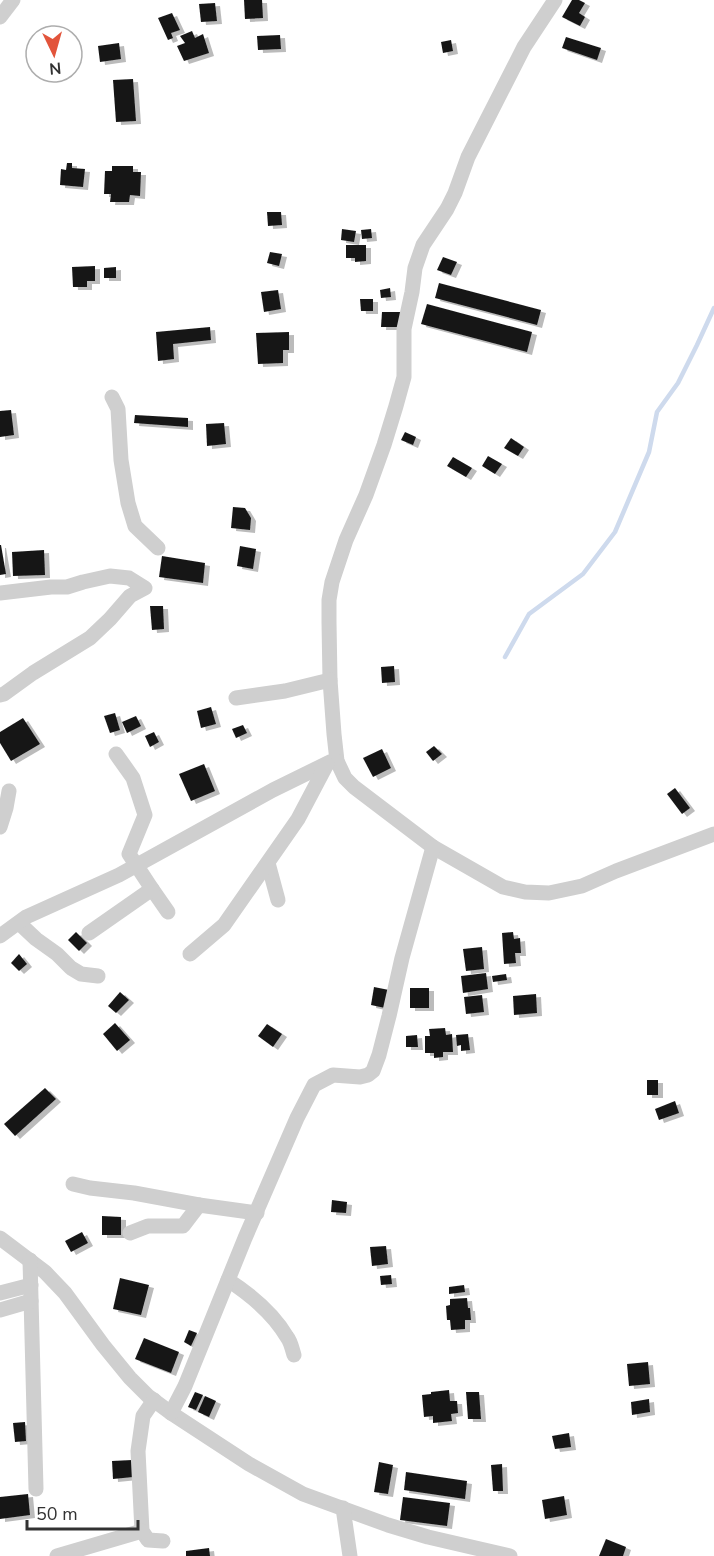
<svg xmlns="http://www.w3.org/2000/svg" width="714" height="1556" viewBox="0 0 714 1556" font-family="'Nunito Sans',sans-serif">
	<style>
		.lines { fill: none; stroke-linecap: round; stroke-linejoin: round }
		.stream { stroke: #cedaed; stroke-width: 4.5 }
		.building { fill: #191919; filter: url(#shadow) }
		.minor { stroke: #cfcfcf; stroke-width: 15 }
	</style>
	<defs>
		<filter id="shadow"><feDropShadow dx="5" dy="3" stdDeviation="0" flood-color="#0004"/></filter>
	</defs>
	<rect width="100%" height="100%" fill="#fff"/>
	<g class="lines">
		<!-- stream -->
		<polyline class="stream" points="505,657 529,614 583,574 615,532 649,452 657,412 678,383 697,345 714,308"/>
	</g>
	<!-- building -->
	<g class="building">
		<polygon points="244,0 262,0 263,18 245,19"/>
		<polygon points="572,0 579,0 585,3 579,13 585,17 580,26 562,17"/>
		<polygon points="215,3 217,21 201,22 199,4"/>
		<polygon points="172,13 180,30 171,33 173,38 168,40 158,18"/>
		<polygon points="192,31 195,38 203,34 209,53 184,61 177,46 185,43 180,36"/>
		<polygon points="280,35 281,49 258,50 257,36"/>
		<polygon points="566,37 601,48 597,60 562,48"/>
		<polygon points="451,40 453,51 443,53 441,42"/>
		<polygon points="119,43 121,59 100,62 98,46"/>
		<polygon points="133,79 136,121 116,122 113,80"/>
		<polygon points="67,163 72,163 72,168 85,169 83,187 60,185 61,169 66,170"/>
		<polygon points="112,166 133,166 133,172 141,172 140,196 130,195 129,202 110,202 111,194 104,194 105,171 112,171"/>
		<polygon points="267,212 281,212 282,225 268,226"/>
		<polygon points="342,229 356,231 354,242 341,240"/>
		<polygon points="371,229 372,238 362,239 361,230"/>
		<polygon points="346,245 366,245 366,261 355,262 355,258 346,258"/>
		<polygon points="270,252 282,254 279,266 267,263"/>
		<polygon points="443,257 457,262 451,275 437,270"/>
		<polygon points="95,266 95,281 87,281 87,287 73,287 72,267"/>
		<polygon points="116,267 116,278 104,278 104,268"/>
		<polygon points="439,283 541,310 537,325 435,298"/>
		<polygon points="390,288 391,297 381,298 380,290"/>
		<polygon points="278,290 281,309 264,312 261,292"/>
		<polygon points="360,299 373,299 373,311 361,311"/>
		<polygon points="427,304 532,332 527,352 421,324"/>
		<polygon points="382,312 400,312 400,327 381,327"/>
		<polygon points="210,327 211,340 173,344 174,359 158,361 156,332"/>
		<polygon points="289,332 289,350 283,350 283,363 258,364 256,333"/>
		<polygon points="11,410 14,435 0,437 0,411"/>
		<polygon points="135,415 188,418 188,427 134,423"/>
		<polygon points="224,423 226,444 207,446 206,424"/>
		<polygon points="405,432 416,437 413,445 401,440"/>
		<polygon points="511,438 524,447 518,456 504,448"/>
		<polygon points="488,456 502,464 495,474 482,466"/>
		<polygon points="453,457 472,468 466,477 447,466"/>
		<polygon points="233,507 245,508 251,518 250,530 231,528"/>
		<polygon points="0,545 1,545 6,574 0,575"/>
		<polygon points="240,546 256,549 253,569 237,566"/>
		<polygon points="44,550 45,575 13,576 12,552"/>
		<polygon points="162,556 205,563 203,583 159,577"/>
		<polygon points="150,606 163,606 164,629 152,630"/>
		<polygon points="394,666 395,682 382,683 381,667"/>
		<polygon points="211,707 216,724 201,728 197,711"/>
		<polygon points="115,713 120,730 110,733 104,716"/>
		<polygon points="136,716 141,726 127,733 122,722"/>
		<polygon points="23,718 40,744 11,761 0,743 0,732"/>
		<polygon points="243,725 247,733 236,738 232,729"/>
		<polygon points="154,732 159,742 150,747 145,736"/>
		<polygon points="434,746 442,754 433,761 426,752"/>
		<polygon points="382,749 391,768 373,777 363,758"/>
		<polygon points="204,764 215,791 191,801 179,774"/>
		<polygon points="675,788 690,808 682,814 667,794"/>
		<polygon points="76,932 87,943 79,951 68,940"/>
		<polygon points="513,932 514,939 520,938 521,953 515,953 516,963 504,964 502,933"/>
		<polygon points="482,947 484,969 466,971 463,949"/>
		<polygon points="19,954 27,964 19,971 11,963"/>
		<polygon points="486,973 488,989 463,993 461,976"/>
		<polygon points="506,974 507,980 493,982 492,976"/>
		<polygon points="374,987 389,990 385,1008 371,1005"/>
		<rect x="410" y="988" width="19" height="20"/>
		<polygon points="120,992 129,1000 116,1013 108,1006"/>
		<polygon points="536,994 537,1013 514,1015 513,996"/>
		<polygon points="482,995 484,1012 466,1014 464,997"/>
		<polygon points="115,1023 130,1040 117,1051 103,1034"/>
		<polygon points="267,1024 282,1034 273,1047 258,1036"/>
		<polygon points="445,1028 446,1035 452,1034 453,1052 443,1052 443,1057 434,1058 434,1053 425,1053 425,1036 430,1036 429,1029"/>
		<polygon points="468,1034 470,1050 461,1051 461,1045 457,1046 456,1035"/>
		<polygon points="417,1035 418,1047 406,1047 406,1036"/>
		<rect x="647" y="1080" width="11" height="15"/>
		<polygon points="45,1088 56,1099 15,1136 4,1124"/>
		<polygon points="675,1101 679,1113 659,1120 655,1109"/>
		<polygon points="332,1200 347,1202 346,1213 331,1212"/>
		<polygon points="102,1216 121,1217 121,1235 102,1235"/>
		<polygon points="82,1232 88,1243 71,1252 65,1241"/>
		<polygon points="386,1246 388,1264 372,1266 370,1247"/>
		<polygon points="391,1275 392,1284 381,1285 380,1276"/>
		<polygon points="120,1278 149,1285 141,1315 113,1309"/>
		<polygon points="464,1285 465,1292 449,1294 449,1287"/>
		<polygon points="467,1298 468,1308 470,1308 471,1320 465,1320 465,1329 451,1330 450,1320 447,1320 446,1306 450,1305 450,1299"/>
		<polygon points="189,1330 197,1333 191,1346 184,1342"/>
		<polygon points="144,1338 179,1352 171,1373 135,1359"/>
		<polygon points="648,1362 650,1384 629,1386 627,1364"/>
		<polygon points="449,1390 450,1401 457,1401 458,1413 451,1414 452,1421 433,1423 433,1416 424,1417 422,1395 431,1394 431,1392"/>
		<polygon points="195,1392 203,1395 196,1410 188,1407"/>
		<polygon points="466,1392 479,1392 481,1419 468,1419"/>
		<polygon points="205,1396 216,1401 209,1417 198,1412"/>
		<polygon points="649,1399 650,1412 632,1415 631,1402"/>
		<polygon points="25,1422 26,1441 15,1442 13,1423"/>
		<polygon points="569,1433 571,1447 555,1449 552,1436"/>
		<polygon points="132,1460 133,1477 113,1479 112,1461"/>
		<polygon points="379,1462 393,1465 388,1494 374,1492"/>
		<polygon points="502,1464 503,1491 493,1491 491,1465"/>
		<polygon points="406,1472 467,1481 465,1499 404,1490"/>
		<polygon points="28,1494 30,1515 0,1519 0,1497"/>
		<polygon points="564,1496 567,1515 545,1519 542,1500"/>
		<polygon points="403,1497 450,1503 447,1526 400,1520"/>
		<polygon points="606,1539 626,1547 623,1556 599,1556"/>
		<polygon points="209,1548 210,1556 186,1556 186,1551"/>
	</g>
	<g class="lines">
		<!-- minor -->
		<g class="minor">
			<polyline points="555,0 524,47 468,157 455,193 447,209 423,245 415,268 412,292 404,329 404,377 396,406 384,445 366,495 346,540 332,582 329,600 329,622 330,680 334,734 337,761 345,778 354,787 433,847 503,887 525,892 549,893 582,886 616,871 714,834"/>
			<polyline points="0,17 13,0"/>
			<polyline points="112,397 118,409 121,460 128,503 135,526 158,548"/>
			<polyline points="0,593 51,587 67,587 83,582 110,576 129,578 145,588 130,596 110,619 90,638 33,673 4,694 0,695"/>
			<polyline points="236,698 285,691 330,680"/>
			<polyline points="0,827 6,808 9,791"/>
			<polyline points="268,863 278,900"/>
			<polyline points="152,889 168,912"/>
			<polyline points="19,923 36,939 57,954 71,968 81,974 98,976"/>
			<polyline points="89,933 152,889 129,854 145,815 133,778 116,754"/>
			<polyline points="0,936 26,917 119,875 273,790 330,762 337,761"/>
			<polyline points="190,954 224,925 298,819 327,764"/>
			<polyline points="73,1184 90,1188 134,1193 199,1205"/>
			<polyline points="130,1233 148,1226 183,1226 199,1205 257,1213"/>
			<polyline points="0,1238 45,1272 65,1293 103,1345 130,1378 148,1396 171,1413 249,1464 303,1494 388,1525 428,1537 510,1556"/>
			<polyline points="30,1260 36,1489"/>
			<path d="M228,1280C251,1295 273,1313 287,1337C291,1342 292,1349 294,1355"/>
			<polyline points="0,1293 31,1285"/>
			<polyline points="0,1310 31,1301"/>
			<polyline points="154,1400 143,1416 138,1451 142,1531 148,1540 163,1541"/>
			<polyline points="171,1413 185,1386 245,1238 297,1118 314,1085 333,1075 360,1077 368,1075 373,1071 379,1055 389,1016 402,958 433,847"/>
			<polyline points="343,1508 350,1556"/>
			<polyline points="57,1556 142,1531"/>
		</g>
	</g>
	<!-- north arrow -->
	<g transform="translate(54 54) rotate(175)"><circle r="28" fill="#ffffff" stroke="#adadad" stroke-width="1.5"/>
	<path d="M0-4.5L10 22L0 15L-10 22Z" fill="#e2543b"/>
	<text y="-9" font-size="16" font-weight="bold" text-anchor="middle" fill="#323232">N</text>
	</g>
	<!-- scale -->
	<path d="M27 1520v9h111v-9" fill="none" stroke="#323232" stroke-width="3"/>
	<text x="36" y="1520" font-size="18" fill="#323232" stroke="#ffffff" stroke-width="4.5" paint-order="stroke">50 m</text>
</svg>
